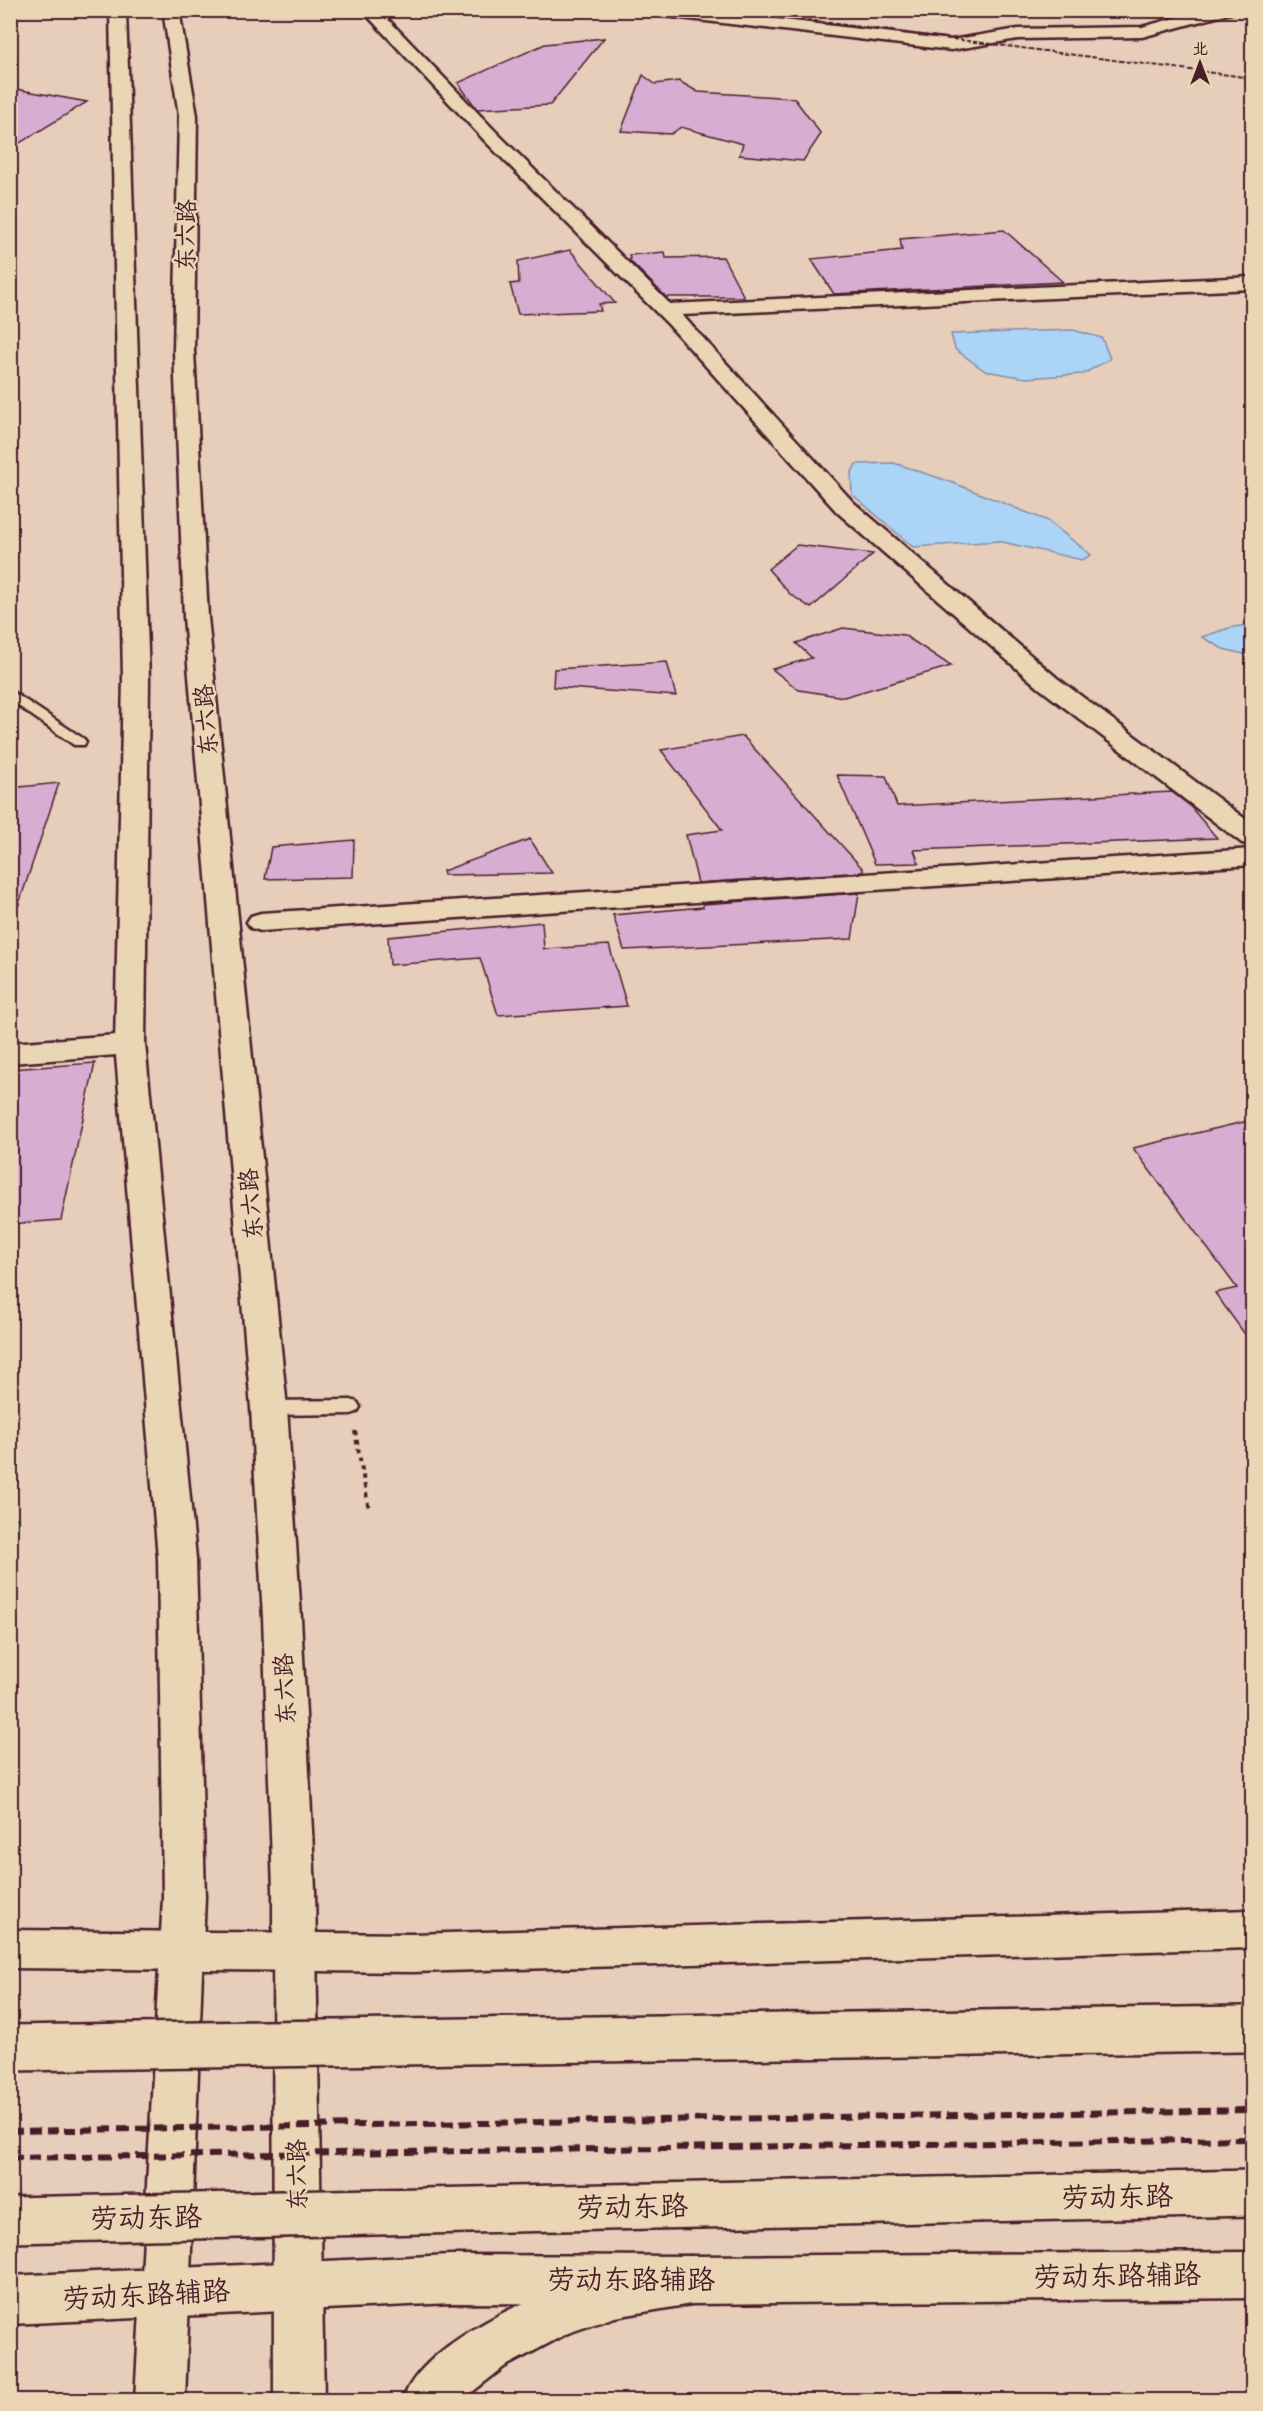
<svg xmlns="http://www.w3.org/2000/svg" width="1263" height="2411" viewBox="0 0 1263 2411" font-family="Caveat,'LXGW WenKai TC',sans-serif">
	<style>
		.green { fill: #a0dca4; stroke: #757e68; stroke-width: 1.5 }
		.water { fill: #acd4f6; stroke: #858ca5; stroke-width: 1.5 }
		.building { fill: #d7add2; stroke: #4a1f2b; stroke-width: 1.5 }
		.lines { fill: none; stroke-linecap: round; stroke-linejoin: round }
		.service-casing { stroke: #4a1f2b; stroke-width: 5 }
		.minor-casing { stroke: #4a1f2b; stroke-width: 5 }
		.secondary-casing { stroke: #4a1f2b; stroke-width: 5 }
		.primary-casing { stroke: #4a1f2b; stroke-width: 5 }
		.path { stroke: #4a1f2b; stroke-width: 4; stroke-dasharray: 4.5 4.5; stroke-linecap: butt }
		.service { fill: #ead6b4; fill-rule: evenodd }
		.minor { fill: #ead6b4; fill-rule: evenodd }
		.secondary { fill: #ead6b4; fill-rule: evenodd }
		.primary { fill: #ead6b4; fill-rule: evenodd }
		.rail-far1 { stroke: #4a1f2b; stroke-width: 2; stroke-dasharray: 5 2; stroke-linecap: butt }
		.rail { stroke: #4a1f2b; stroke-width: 6; stroke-dasharray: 12 6; stroke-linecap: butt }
		.trunk-bridge-casing { stroke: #4a1f2b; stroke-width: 50; stroke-linecap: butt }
		.trunk-bridge { stroke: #ead6b4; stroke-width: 45 }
		.labels { text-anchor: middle; stroke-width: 5; stroke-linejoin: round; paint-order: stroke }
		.street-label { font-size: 24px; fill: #4a1f2b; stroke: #ead6b4 }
		.near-street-label { font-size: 28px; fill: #4a1f2b; stroke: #ead6b4 }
	</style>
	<rect width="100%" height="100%" fill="#e6ceba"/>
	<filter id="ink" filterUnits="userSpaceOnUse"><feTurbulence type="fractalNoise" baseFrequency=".0167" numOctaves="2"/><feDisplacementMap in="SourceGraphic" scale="12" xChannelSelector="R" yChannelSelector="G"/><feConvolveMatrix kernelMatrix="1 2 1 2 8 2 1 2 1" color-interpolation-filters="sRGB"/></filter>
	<g filter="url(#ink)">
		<!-- green -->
		<polygon class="green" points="11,1518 18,1518 11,1635 10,1518"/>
		<!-- water -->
		<g class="water">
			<polygon points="1073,330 1102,338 1110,359 1083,374 1026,378 985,371 955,349 951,334"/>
			<polygon points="894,463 951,482 1048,521 1091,555 1082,560 998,541 913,547 852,494 851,474 856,464"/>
			<polygon points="1252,624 1252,656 1223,649 1202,637 1229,628"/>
		</g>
		<!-- building -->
		<g class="building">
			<polygon points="604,38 550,105 477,109 458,83 545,44"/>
			<polygon points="643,75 655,84 679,81 698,92 794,98 821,134 803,161 739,155 743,144 681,127 671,134 621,131"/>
			<polygon points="10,88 87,102 10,149"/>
			<polygon points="1004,230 1063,282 834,294 811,259 902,250 900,239"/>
			<polygon points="570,250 615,303 599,304 601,311 518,314 510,284 519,283 518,261"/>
			<polygon points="665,252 666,258 723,257 744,297 666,297 631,262 629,255"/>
			<polygon points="797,545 873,554 811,608 790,594 768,569"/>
			<polygon points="843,628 904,635 951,666 844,697 799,690 772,669 812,658 796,643"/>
			<polygon points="667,662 676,696 553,687 554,669"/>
			<polygon points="743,736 863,869 863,872 698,883 686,835 722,830 661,750"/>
			<polygon points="837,775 886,776 897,806 1172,792 1189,805 1217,838 914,850 919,863 875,864"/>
			<polygon points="59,783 16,913 10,912 10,788"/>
			<polygon points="530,839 552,873 444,875 443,871"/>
			<polygon points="354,840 353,877 265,879 271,847"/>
			<polygon points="859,893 852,939 624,950 613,915 703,907 703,904"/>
			<polygon points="542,922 544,949 609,945 627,1006 498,1015 480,958 390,965 388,937"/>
			<polygon points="95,1063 61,1220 10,1224 10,1069"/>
			<polygon points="1252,1120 1252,1344 1215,1293 1237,1288 1133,1148"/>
		</g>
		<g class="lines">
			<defs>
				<g id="service">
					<polygon points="10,690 84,739 86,742 84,745 74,745 10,700"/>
					<polygon points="351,1400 357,1402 360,1407 357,1412 351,1414 269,1415 263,1413 260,1408 263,1403 269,1401"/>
				</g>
				<g id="minor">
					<polygon points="362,10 379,10 498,134 670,304 1252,277 1252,289 682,315 853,502 1057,678 1252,824 1252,845 1242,843 1039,688 837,512 668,324 486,142"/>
					<polygon points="647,10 700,10 951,40 1018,29 1142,27 1204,10 1233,10 1231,13 1142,37 1018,39 951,50 655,15"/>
					<polygon points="1252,849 1252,865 261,931 251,928 247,922 251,916 261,913"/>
					<polygon points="130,1034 141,1037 145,1044 141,1051 130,1054 10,1063 10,1043"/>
				</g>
				<g id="secondary">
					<polygon points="1252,1910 1252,1948 412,1972 10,1968 10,1930 412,1934"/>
					<polygon points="1252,2252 1252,2298 691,2304 451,2303 10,2324 10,2276 451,2255 691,2256"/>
				</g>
				<g id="primary">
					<polygon points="110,10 126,10 149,679 145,1044 196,1558 205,1897 185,2400 135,2400 163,1897 158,1558 115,1044 123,679"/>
					<polygon points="163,10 179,10 197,116 194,351 208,617 287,1408 301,1618 315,1889 324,2400 274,2400 273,1889 263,1618 251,1408 184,617 174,351 179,116"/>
					<path d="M691,2256L708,2263L715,2280L708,2297L691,2304L615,2317L568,2333L504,2367L462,2400H403C423,2338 555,2286 614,2269C639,2263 666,2261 691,2256Z"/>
				</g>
			</defs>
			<!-- service casing -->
			<use href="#service" class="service-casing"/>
			<!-- minor casing -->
			<use href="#minor" class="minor-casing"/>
			<!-- secondary casing -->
			<use href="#secondary" class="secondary-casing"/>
			<!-- primary casing -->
			<use href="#primary" class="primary-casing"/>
			<!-- path -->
			<polyline class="path" points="355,1431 369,1510"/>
			<!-- service -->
			<use href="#service" class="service"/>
			<!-- minor -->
			<use href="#minor" class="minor"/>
			<!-- secondary -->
			<use href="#secondary" class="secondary"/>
			<!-- primary -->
			<use href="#primary" class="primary"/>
			<!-- rail-far1 -->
			<polyline class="rail-far1" points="730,10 1252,78"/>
			<!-- rail -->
			<g class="rail">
				<polyline points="10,2131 1252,2110"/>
				<polyline points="10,2158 1252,2139"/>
			</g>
			<defs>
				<g id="trunk-bridge">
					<polyline points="10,2048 1244,2029"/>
					<polyline points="10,2220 1252,2193"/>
				</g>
			</defs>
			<!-- trunk-bridge casing -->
			<use href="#trunk-bridge" class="trunk-bridge-casing"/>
			<!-- trunk-bridge -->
			<use href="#trunk-bridge" class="trunk-bridge"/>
		</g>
	</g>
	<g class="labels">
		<!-- street labels -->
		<g class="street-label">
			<text transform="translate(186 235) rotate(-89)" y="8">东六路</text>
			<text transform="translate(206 720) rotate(-95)" y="8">东六路</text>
			<text transform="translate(251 1204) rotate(-95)" y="8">东六路</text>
			<text transform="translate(285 1689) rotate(-93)" y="8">东六路</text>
			<text transform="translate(297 2175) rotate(-91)" y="8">东六路</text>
		</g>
		<!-- near-street labels -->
		<g class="near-street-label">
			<text transform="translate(1117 2196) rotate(-1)" y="10">劳动东路</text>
			<text transform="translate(632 2206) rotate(-1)" y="10">劳动东路</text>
			<text transform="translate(146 2217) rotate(-1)" y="10">劳动东路</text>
			<text transform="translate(1117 2275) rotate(-1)" y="10">劳动东路辅路</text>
			<text x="631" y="2289">劳动东路辅路</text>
			<text transform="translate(146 2294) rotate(-3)" y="10">劳动东路辅路</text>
		</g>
	</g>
	<!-- margin -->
	<rect width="1263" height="2411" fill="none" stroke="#ead6b4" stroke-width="36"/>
	<rect x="18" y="18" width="1227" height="2375" fill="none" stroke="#4a1f2b" stroke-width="2" filter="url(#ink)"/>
	<!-- north arrow -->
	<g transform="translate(1200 63)" stroke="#ead6b4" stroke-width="4.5" paint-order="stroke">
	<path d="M0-4.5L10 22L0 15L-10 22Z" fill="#4a1f2b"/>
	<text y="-9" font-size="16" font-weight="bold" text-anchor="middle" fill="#4a1f2b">北</text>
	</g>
</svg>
